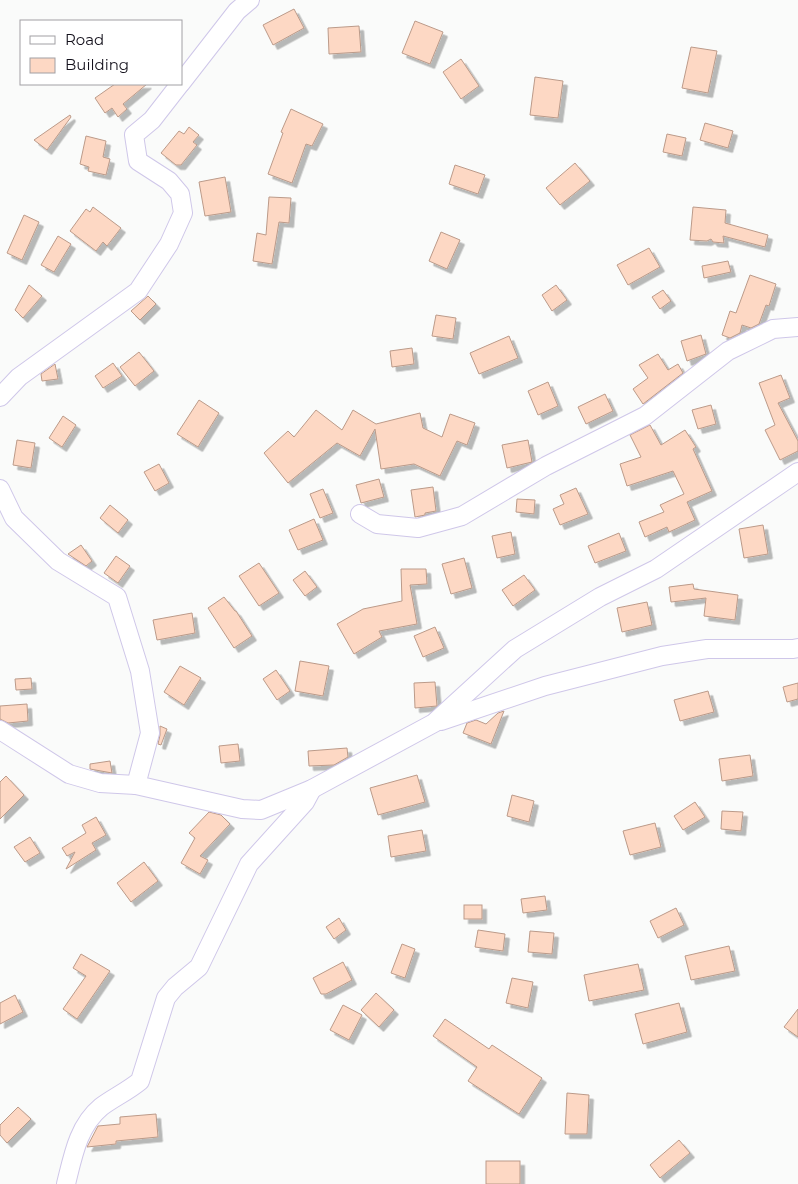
<svg xmlns="http://www.w3.org/2000/svg" width="798" height="1184" viewBox="0 0 798 1184" font-family="Montserrat,sans-serif">
	<style>
		.building { fill: #fdd8c4; stroke: #bb9a89; filter: url(#shadow) }
		.lines { fill: none; stroke-linecap: round; stroke-linejoin: round }
		.street-casing { stroke: #cfc7e9; stroke-width: 20 }
		.street { stroke: #fff; stroke-width: 18 }
	</style>
	<defs>
		<filter id="shadow"><feDropShadow dx="4.5" dy="4.5" stdDeviation="0" flood-color="#0004"/></filter>
	</defs>
	<rect width="100%" height="100%" fill="#fafbfa"/>
	<!-- building -->
	<g class="building">
		<polygon points="294,9 304,28 273,45 263,25"/>
		<polygon points="415,21 443,32 430,64 402,53"/>
		<polygon points="359,26 361,52 329,54 328,28"/>
		<polygon points="691,47 717,51 708,93 682,88"/>
		<polygon points="461,59 479,86 461,99 443,72"/>
		<polygon points="535,77 563,81 558,118 530,115"/>
		<polygon points="115,84 147,84 123,104 127,109 118,117 112,108 105,113 95,98"/>
		<polygon points="291,109 323,124 312,146 306,144 292,183 268,174 283,133 281,132"/>
		<polygon points="70,115 71,117 47,150 34,140"/>
		<polygon points="705,123 733,131 728,148 700,140"/>
		<polygon points="189,127 199,135 193,142 197,145 181,165 176,165 161,153 179,131 184,134"/>
		<polygon points="667,134 686,138 682,156 663,152"/>
		<polygon points="86,136 106,141 103,157 110,159 106,175 88,171 89,167 80,164"/>
		<polygon points="575,163 590,181 560,205 546,188"/>
		<polygon points="455,165 485,175 478,194 449,184"/>
		<polygon points="225,177 231,212 205,216 199,182"/>
		<polygon points="269,197 291,198 289,223 279,222 272,264 253,261 257,233 266,235"/>
		<polygon points="93,207 121,228 107,246 103,242 96,251 70,231 86,209 90,212"/>
		<polygon points="693,207 726,210 725,223 768,235 765,247 723,236 724,243 713,242 711,239 707,241 690,240"/>
		<polygon points="24,215 39,222 22,260 7,253"/>
		<polygon points="441,232 460,240 447,269 429,261"/>
		<polygon points="58,236 71,244 54,272 41,265"/>
		<polygon points="649,248 660,267 628,285 617,265"/>
		<polygon points="728,261 731,272 704,278 702,266"/>
		<polygon points="750,275 776,284 769,306 766,305 759,324 751,328 742,325 740,333 730,338 722,335 730,311 736,313"/>
		<polygon points="29,285 42,296 23,318 15,310"/>
		<polygon points="556,285 567,300 552,311 542,295"/>
		<polygon points="663,290 671,301 660,309 652,297"/>
		<polygon points="148,296 156,304 140,320 131,311"/>
		<polygon points="436,315 456,318 453,339 432,336"/>
		<polygon points="701,335 706,354 687,361 681,341"/>
		<polygon points="509,336 518,358 479,374 470,353"/>
		<polygon points="412,348 414,364 392,367 390,351"/>
		<polygon points="139,352 154,371 135,386 120,367"/>
		<polygon points="658,354 668,370 678,364 683,373 643,404 633,389 648,378 639,365"/>
		<polygon points="113,363 122,376 103,388 95,376"/>
		<polygon points="55,364 58,379 42,381 41,374"/>
		<polygon points="781,375 790,398 778,403 798,441 798,451 780,460 765,430 775,425 759,383"/>
		<polygon points="548,382 558,406 538,415 528,391"/>
		<polygon points="605,394 613,411 586,424 578,407"/>
		<polygon points="199,400 219,413 198,447 177,434"/>
		<polygon points="711,405 716,424 698,429 692,410"/>
		<polygon points="316,410 342,430 353,410 376,424 420,413 423,428 442,437 450,414 475,423 467,445 457,441 440,476 414,464 381,469 375,429 360,456 337,443 288,483 264,453 288,431 294,437"/>
		<polygon points="63,416 76,425 62,447 49,438"/>
		<polygon points="650,425 661,445 685,430 696,447 693,449 712,491 687,502 695,520 669,532 667,527 645,537 639,522 664,512 660,505 684,494 673,471 627,486 620,464 641,457 630,435"/>
		<polygon points="17,440 35,443 31,468 13,465"/>
		<polygon points="528,440 532,462 507,468 502,445"/>
		<polygon points="159,464 169,483 155,491 144,472"/>
		<polygon points="379,479 384,497 361,503 356,485"/>
		<polygon points="433,487 436,511 425,513 425,515 415,517 411,490"/>
		<polygon points="576,488 588,514 560,525 553,509 564,504 560,495"/>
		<polygon points="323,489 333,513 320,518 310,494"/>
		<polygon points="517,499 535,500 534,514 516,512"/>
		<polygon points="110,505 128,520 118,533 100,518"/>
		<polygon points="314,519 323,540 298,550 289,530"/>
		<polygon points="763,525 768,554 744,558 739,529"/>
		<polygon points="511,532 515,554 497,558 492,536"/>
		<polygon points="619,533 626,551 595,563 588,546"/>
		<polygon points="81,545 92,561 86,566 68,554"/>
		<polygon points="116,556 130,566 118,583 104,573"/>
		<polygon points="464,558 472,588 451,594 442,564"/>
		<polygon points="259,563 279,593 259,606 239,576"/>
		<polygon points="401,569 426,569 427,584 410,585 417,624 379,631 382,637 354,654 337,624 363,609 402,601"/>
		<polygon points="305,571 317,587 305,596 293,580"/>
		<polygon points="524,575 535,590 513,606 502,590"/>
		<polygon points="693,584 694,589 738,595 735,620 704,616 706,598 671,602 669,587"/>
		<polygon points="224,597 235,611 236,611 252,636 234,648 208,608"/>
		<polygon points="647,602 652,625 622,632 617,608"/>
		<polygon points="192,613 195,633 157,640 153,620"/>
		<polygon points="435,627 444,648 423,657 414,636"/>
		<polygon points="300,661 329,666 323,696 295,691"/>
		<polygon points="180,666 201,678 184,705 164,692"/>
		<polygon points="276,670 290,691 277,700 263,679"/>
		<polygon points="31,678 32,689 16,690 15,679"/>
		<polygon points="435,682 437,706 415,708 414,683"/>
		<polygon points="798,683 798,699 787,702 783,687"/>
		<polygon points="708,691 714,712 680,721 674,700"/>
		<polygon points="27,704 28,721 8,723 0,719 0,706"/>
		<polygon points="504,711 491,744 463,733 467,723 476,720 486,724 498,713"/>
		<polygon points="160,726 167,729 161,745 158,744 160,735"/>
		<polygon points="238,744 240,761 221,763 219,746"/>
		<polygon points="347,748 348,757 334,765 309,766 308,751"/>
		<polygon points="750,755 753,776 722,781 719,759"/>
		<polygon points="110,761 112,773 90,769 90,764"/>
		<polygon points="417,775 425,802 378,815 370,788"/>
		<polygon points="6,776 24,795 0,819 0,782"/>
		<polygon points="512,795 534,801 529,822 507,816"/>
		<polygon points="695,802 705,817 683,830 674,816"/>
		<polygon points="722,811 743,812 741,831 721,829"/>
		<polygon points="209,812 221,815 230,824 200,856 208,860 200,874 181,863 195,838 189,833"/>
		<polygon points="96,817 106,835 92,843 96,850 66,869 75,852 67,856 62,848 86,833 82,825"/>
		<polygon points="655,823 661,847 630,855 623,831"/>
		<polygon points="422,830 426,851 391,857 388,836"/>
		<polygon points="30,837 40,853 25,862 14,847"/>
		<polygon points="144,862 158,881 131,902 117,883"/>
		<polygon points="545,896 547,910 523,913 521,899"/>
		<rect x="464" y="905" width="18" height="14"/>
		<polygon points="676,908 684,925 658,938 650,921"/>
		<polygon points="339,918 346,930 334,939 326,927"/>
		<polygon points="478,930 505,934 503,951 475,947"/>
		<polygon points="530,931 554,933 552,954 528,952"/>
		<polygon points="402,944 415,949 405,978 391,973"/>
		<polygon points="729,946 735,971 691,980 685,956"/>
		<polygon points="81,954 110,971 77,1019 63,1009 86,976 73,968"/>
		<polygon points="343,962 352,980 326,994 321,994 313,978"/>
		<polygon points="638,964 644,990 589,1001 584,975"/>
		<polygon points="512,978 533,982 528,1008 506,1003"/>
		<polygon points="376,993 394,1010 379,1027 361,1010"/>
		<polygon points="15,995 23,1012 0,1024 0,1003"/>
		<polygon points="679,1003 687,1032 643,1044 635,1014"/>
		<polygon points="343,1005 362,1015 349,1040 330,1030"/>
		<polygon points="798,1009 798,1037 784,1027"/>
		<polygon points="445,1019 489,1049 492,1045 542,1078 519,1114 468,1081 477,1067 433,1036"/>
		<polygon points="567,1093 589,1095 587,1134 565,1134"/>
		<polygon points="18,1107 31,1119 7,1143 0,1135 0,1125"/>
		<polygon points="156,1114 158,1137 116,1141 116,1144 87,1147 98,1126 120,1124 120,1117"/>
		<polygon points="679,1140 690,1153 660,1178 650,1165"/>
		<rect x="486" y="1161" width="34" height="23"/>
	</g>
	<g class="lines">
		<defs>
			<g id="street">
				<polyline points="181,83 237,11 250,0"/>
				<polyline points="0,397 19,377 138,291 169,244 183,213 180,194 169,181 138,161 134,135 152,120 180,84"/>
				<polyline points="0,489 14,518 58,561 117,597 140,671 150,733 136,785"/>
				<polyline points="360,514 377,524 418,528 462,516 546,466 645,416 728,351 773,329 798,327"/>
				<polyline points="441,721 545,686 662,656 707,649 793,649 798,648"/>
				<polyline points="0,730 69,774 100,783 136,785 242,809 261,810 312,789 434,723 515,649 600,597 656,569 798,472"/>
				<path d="M66,1184C73,1156 78,1126 101,1107C113,1098 128,1091 140,1081L166,998L175,987L199,967L249,864L305,802L312,789"/>
			</g>
		</defs>
		<!-- street casing -->
		<use href="#street" class="street-casing"/>
		<!-- street -->
		<use href="#street" class="street"/>
	</g>
	<!-- legend -->
	<rect x="20" y="20" width="162" height="65" fill="#ffffff" stroke="#a1a0a4"/>
	<rect x="30" y="36" width="25" height="8" fill="#ffffff" stroke="#a1a0a4"/>
	<text x="65" y="45" font-size="15" fill="#14111c">Road</text>
	<rect x="30" y="58" width="25" height="15" fill="#fdd8c4" stroke="#a1a0a4"/>
	<text x="65" y="70" font-size="15" fill="#14111c">Building</text>
</svg>
